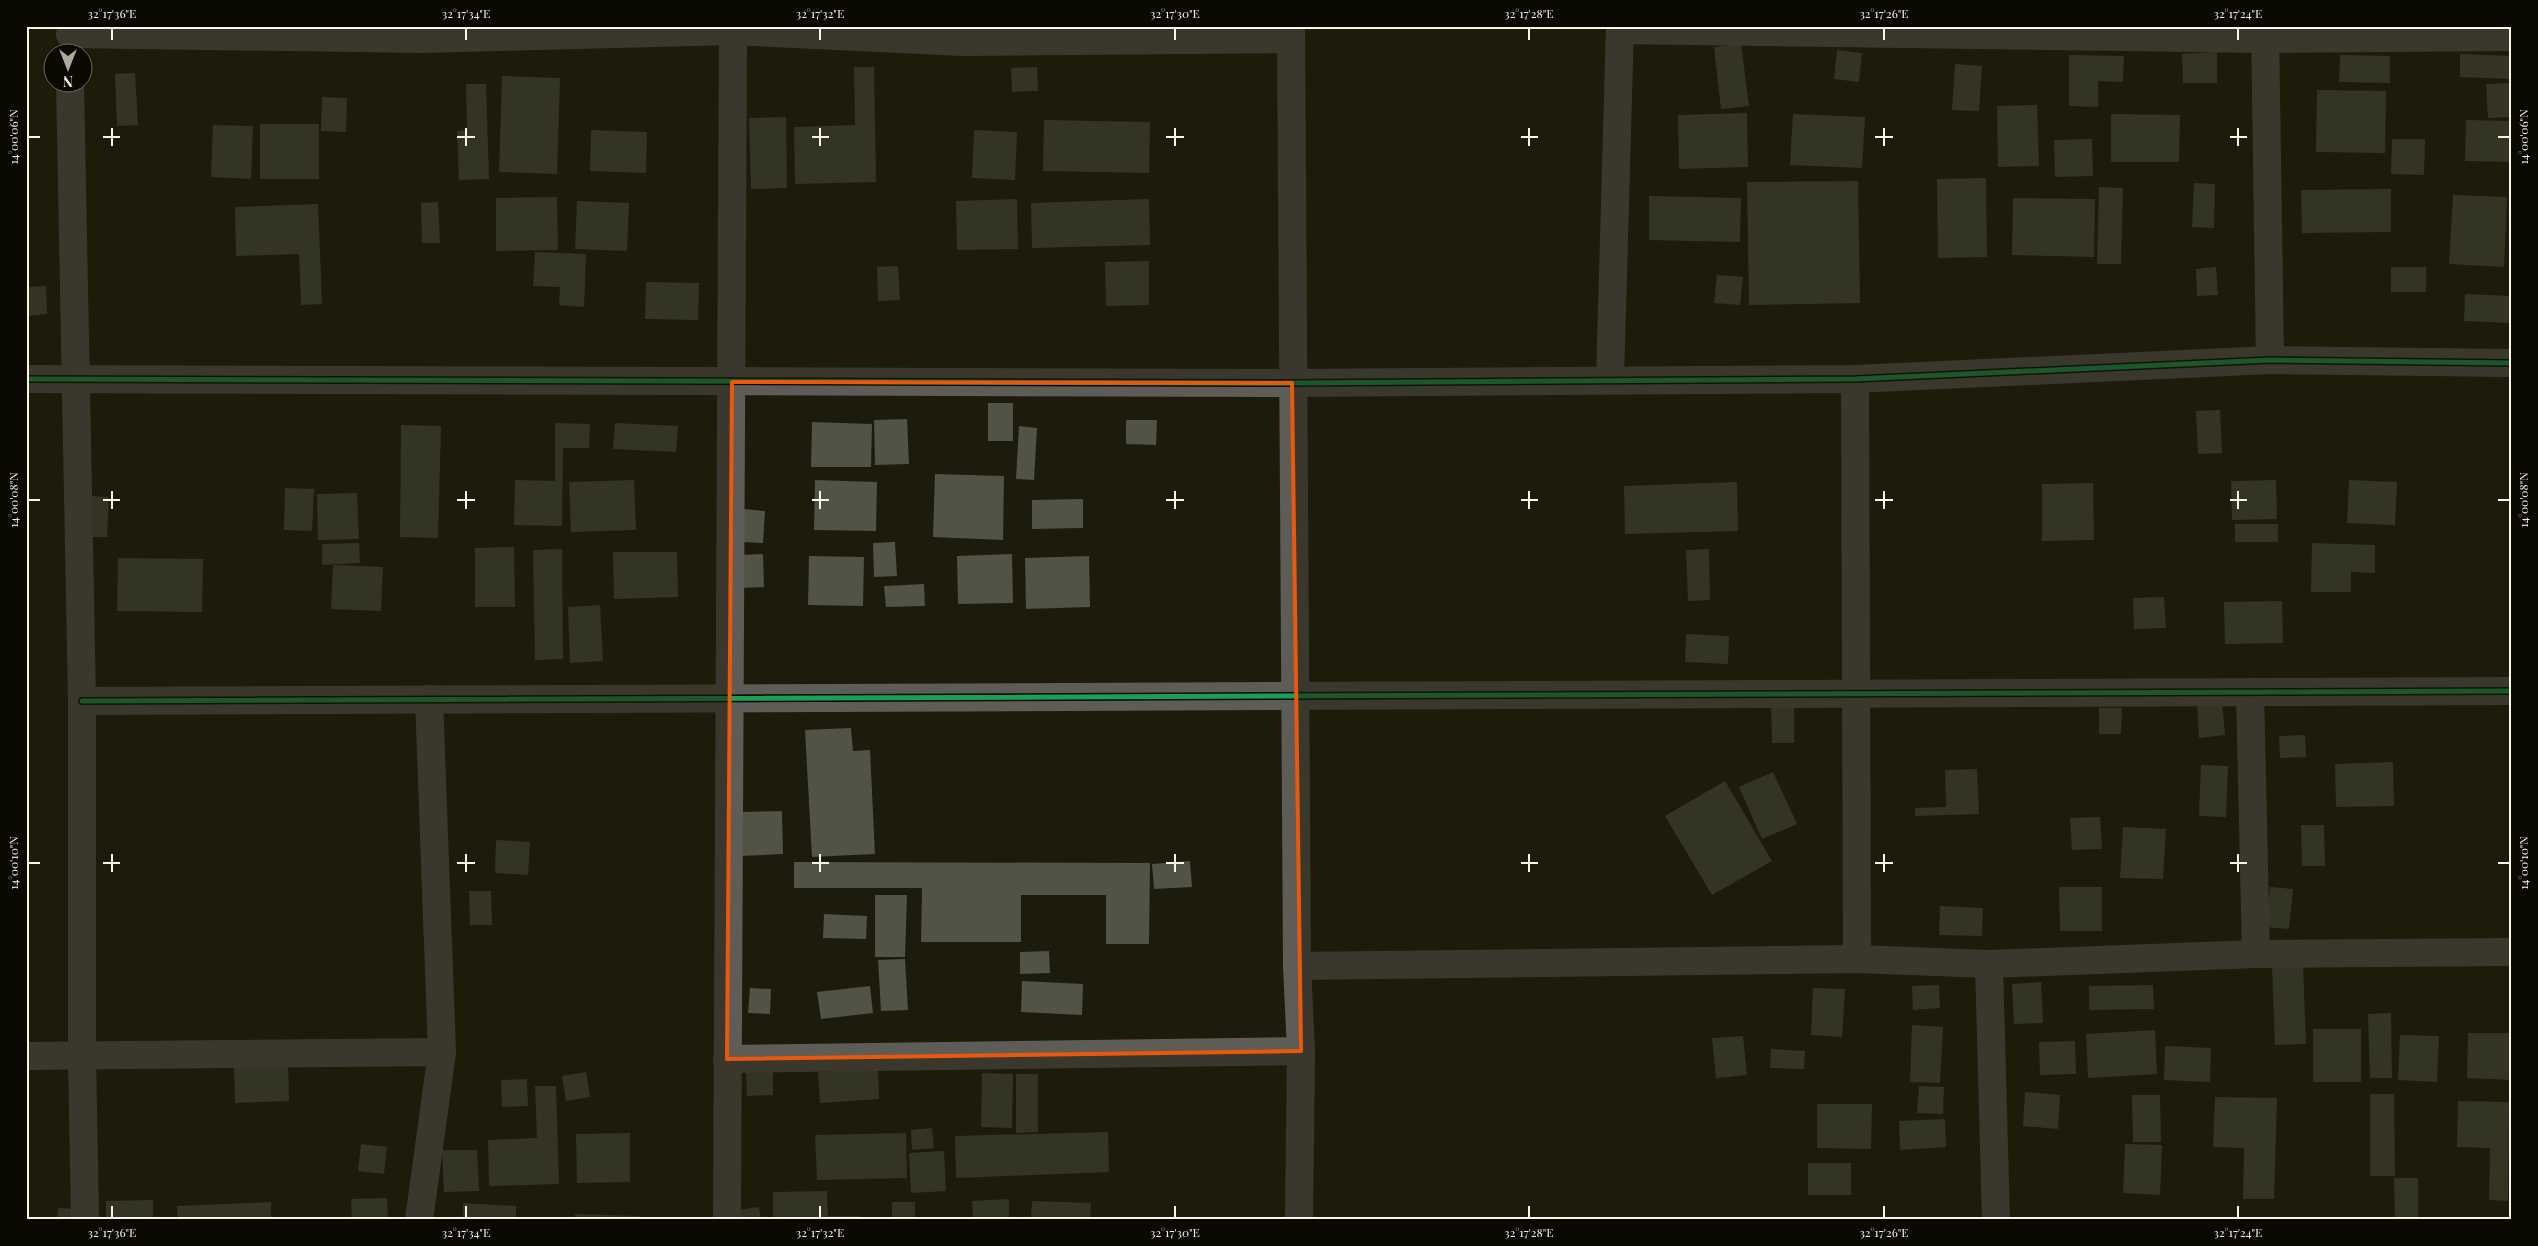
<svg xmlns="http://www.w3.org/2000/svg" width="2538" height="1246" viewBox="0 0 2538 1246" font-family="'Playfair Display',serif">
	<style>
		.building { fill: #505345 }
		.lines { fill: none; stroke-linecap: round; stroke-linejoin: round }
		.minor { stroke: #5e5c57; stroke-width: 28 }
		.tertiary { stroke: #5e5c57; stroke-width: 28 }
		.cycleway-casing { stroke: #0b0a02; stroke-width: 8 }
		.cycleway { stroke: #1a9f57; stroke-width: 5 }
		.marked { fill: none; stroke: #e8590c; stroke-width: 4; stroke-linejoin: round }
		.ticks { fill: none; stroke: #f7f6e5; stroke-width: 2 }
		.neatline { fill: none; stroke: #f7f6e5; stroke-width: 2 }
		.ticks-label { font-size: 12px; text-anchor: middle; fill: #f7f6e5 }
	</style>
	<rect width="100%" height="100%" fill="#1d1b0b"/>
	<!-- building -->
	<g class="building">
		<polygon points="1741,44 1749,106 1721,109 1714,47"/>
		<polygon points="1837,50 1862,53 1859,82 1834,79"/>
		<polygon points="2217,52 2217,83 2183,83 2182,54"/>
		<polygon points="2460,54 2512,56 2512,79 2460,77"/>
		<polygon points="2069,55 2124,56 2123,82 2098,81 2098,107 2069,106"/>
		<polygon points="2340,55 2390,56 2390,83 2339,82"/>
		<polygon points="1955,64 1982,66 1979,111 1952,110"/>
		<polygon points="854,67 874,67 876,182 795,184 794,127 855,125"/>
		<polygon points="1037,67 1038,91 1012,92 1011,68"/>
		<polygon points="135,73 138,125 117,126 115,74"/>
		<polygon points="502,76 560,78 557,174 499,172"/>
		<polygon points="2512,83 2512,117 2488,118 2486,84"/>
		<polygon points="466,84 486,84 489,179 459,180 457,131 467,130"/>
		<polygon points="2317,90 2386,91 2385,153 2316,152"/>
		<polygon points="322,97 347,98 346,132 321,131"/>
		<polygon points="2037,105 2039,166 1998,167 1997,106"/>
		<polygon points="1747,113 1748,167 1679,169 1678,115"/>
		<polygon points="1793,114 1865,117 1862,168 1790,165"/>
		<polygon points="2111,114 2180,115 2179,162 2111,162"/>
		<polygon points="786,117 787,188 751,189 749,118"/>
		<polygon points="1044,120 1150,122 1149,173 1043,171"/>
		<polygon points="2466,120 2512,121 2512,162 2465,161"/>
		<rect x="260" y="124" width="59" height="55"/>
		<polygon points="213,125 253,126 251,179 211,177"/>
		<polygon points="591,130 647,132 646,173 590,171"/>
		<polygon points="974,130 1017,132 1015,180 972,178"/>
		<polygon points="2092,139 2093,176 2055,177 2054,140"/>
		<polygon points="2392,139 2425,139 2424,175 2391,174"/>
		<polygon points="1986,178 1987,257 1938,258 1937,179"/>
		<polygon points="1858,181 1860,303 1749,305 1747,182"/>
		<polygon points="2194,183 2215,184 2214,228 2192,227"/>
		<polygon points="2099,187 2123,188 2121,264 2097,264"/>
		<polygon points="2391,189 2391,232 2302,233 2301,190"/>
		<polygon points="2453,195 2507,197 2504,267 2449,264"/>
		<polygon points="1649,196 1741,198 1740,242 1649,240"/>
		<polygon points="557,197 558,250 496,251 496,198"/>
		<polygon points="2013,198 2095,199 2094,257 2012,255"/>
		<polygon points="28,199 29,254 26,254 26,200"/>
		<polygon points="1017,199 1018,249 957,250 956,201"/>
		<polygon points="1149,199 1150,245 1032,248 1031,203"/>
		<polygon points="577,201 629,203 627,251 575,249"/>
		<polygon points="438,202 440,243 422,243 421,203"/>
		<polygon points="318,204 322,304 301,305 299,254 236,256 235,207"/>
		<polygon points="535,252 586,254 584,307 559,305 560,287 533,286"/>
		<polygon points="1149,261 1149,305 1106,306 1105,262"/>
		<polygon points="898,266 900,300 878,301 877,267"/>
		<polygon points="2216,267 2218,295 2197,296 2196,269"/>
		<rect x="2391" y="267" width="35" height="25"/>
		<polygon points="1717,275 1743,277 1740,305 1714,303"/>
		<polygon points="646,282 699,283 698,320 645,319"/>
		<polygon points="46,286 47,314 26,316 26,287"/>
		<polygon points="2465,294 2510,296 2509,323 2464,321"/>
		<rect x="988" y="403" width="25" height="38"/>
		<polygon points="2220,410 2222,453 2198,454 2196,411"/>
		<polygon points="907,419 909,464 875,465 874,420"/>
		<polygon points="1126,420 1157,420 1156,445 1126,444"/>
		<polygon points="812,422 872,424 871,467 811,467"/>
		<polygon points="555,423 590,424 589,448 563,448 562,526 514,525 515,480 555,481"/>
		<polygon points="615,423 678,426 676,452 613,449"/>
		<polygon points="401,425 441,426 438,538 400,537"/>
		<polygon points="1019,426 1037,428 1034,480 1016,479"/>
		<polygon points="935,474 1004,476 1003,540 933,537"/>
		<polygon points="634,480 636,530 571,532 569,482"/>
		<polygon points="815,480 877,482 876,531 814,530"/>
		<polygon points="2276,480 2277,519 2232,520 2231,481"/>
		<polygon points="2349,480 2397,482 2395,525 2347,523"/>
		<polygon points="1737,482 1738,531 1625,534 1624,486"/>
		<polygon points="2093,483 2094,540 2042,541 2042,484"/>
		<polygon points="285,488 314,489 312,531 284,530"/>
		<polygon points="357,493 359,539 318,540 317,494"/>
		<polygon points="88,496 109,497 107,537 86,537"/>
		<polygon points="1083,499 1083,528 1032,529 1032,500"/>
		<polygon points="744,509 765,511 763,543 743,542"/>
		<polygon points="26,518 28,518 29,542 26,542"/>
		<rect x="2235" y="524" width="43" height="18"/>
		<polygon points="895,542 897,576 874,577 873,543"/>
		<polygon points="359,543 360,563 322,565 322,544"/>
		<polygon points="2312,543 2375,545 2375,573 2351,572 2351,592 2311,592"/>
		<polygon points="514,547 515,607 475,607 475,548"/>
		<polygon points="562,549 563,659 535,660 533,550"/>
		<polygon points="1709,549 1710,600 1688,601 1686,550"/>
		<polygon points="613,552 677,552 678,597 614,599"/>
		<polygon points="763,554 764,587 741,588 740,555"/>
		<polygon points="1012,554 1013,603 958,604 957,556"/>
		<polygon points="809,556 864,557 863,606 808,605"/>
		<polygon points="1089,556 1090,607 1026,609 1025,558"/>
		<polygon points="118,558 203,559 202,612 117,611"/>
		<polygon points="333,565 383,567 381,611 331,609"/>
		<polygon points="924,584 925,606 886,607 884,586"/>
		<polygon points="2164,597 2166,628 2134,629 2133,598"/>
		<polygon points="2282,601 2283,643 2225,644 2224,602"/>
		<polygon points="600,605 603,661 570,663 568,607"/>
		<polygon points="1686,634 1729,636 1728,664 1685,662"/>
		<polygon points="2222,702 2225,735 2199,738 2197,704"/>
		<polygon points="1771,703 1794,703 1794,743 1772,743"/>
		<polygon points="2099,708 2122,708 2121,734 2099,734"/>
		<polygon points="851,728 853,751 870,750 875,854 812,857 805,730"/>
		<polygon points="2305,735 2306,757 2280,758 2279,736"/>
		<polygon points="2393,762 2394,806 2336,807 2335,764"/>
		<polygon points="2201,765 2228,766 2226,817 2199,816"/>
		<polygon points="1977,769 1979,814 1915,816 1915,808 1946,807 1945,770"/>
		<polygon points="1773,772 1797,824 1762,839 1739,787"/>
		<polygon points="1725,781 1772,861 1712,895 1665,816"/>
		<polygon points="782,811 783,854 740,856 739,812"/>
		<polygon points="2100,817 2102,849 2072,850 2070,818"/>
		<polygon points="2301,825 2324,825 2325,866 2302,866"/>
		<polygon points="2123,827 2166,829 2163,879 2120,878"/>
		<polygon points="496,840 530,842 528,875 495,873"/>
		<polygon points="1190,861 1192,887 1154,889 1152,864"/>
		<polygon points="794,862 1150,863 1149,944 1106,944 1106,895 1021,895 1021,942 921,942 922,888 794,888"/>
		<polygon points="2059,887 2102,887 2102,931 2060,931"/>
		<polygon points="2270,887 2293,889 2289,929 2266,927"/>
		<polygon points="469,891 491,891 492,925 470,925"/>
		<polygon points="875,895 907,895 905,957 875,957"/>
		<polygon points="1940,906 1983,908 1982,936 1939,935"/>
		<polygon points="824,914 867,916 866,939 823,938"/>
		<polygon points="1049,951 1050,973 1020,974 1020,952"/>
		<polygon points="905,959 908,1010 881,1011 878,960"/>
		<polygon points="2303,965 2306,1044 2275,1045 2272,967"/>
		<polygon points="1022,981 1083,984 1082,1015 1021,1012"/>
		<polygon points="2041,982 2043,1023 2014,1024 2012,984"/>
		<polygon points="1939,985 1940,1008 1913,1010 1912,986"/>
		<polygon points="2153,985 2154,1009 2089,1010 2089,986"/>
		<polygon points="870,986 873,1013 821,1019 817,992"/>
		<polygon points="750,988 771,989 770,1014 748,1013"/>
		<polygon points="1813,988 1845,989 1842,1037 1811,1035"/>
		<polygon points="2391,1013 2392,1078 2370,1078 2368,1014"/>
		<polygon points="1912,1025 1943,1027 1940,1083 1910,1082"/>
		<rect x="2313" y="1029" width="48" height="53"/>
		<polygon points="2155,1030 2157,1074 2088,1078 2086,1034"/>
		<polygon points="2468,1033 2512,1033 2512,1080 2467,1078"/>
		<polygon points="2400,1035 2439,1036 2437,1082 2398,1080"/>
		<polygon points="1743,1036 1747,1075 1716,1078 1712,1038"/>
		<polygon points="2075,1041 2076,1074 2040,1075 2039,1042"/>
		<polygon points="2165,1046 2211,1048 2210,1082 2164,1080"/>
		<polygon points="1771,1049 1805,1051 1804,1069 1770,1068"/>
		<polygon points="288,1062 289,1101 235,1103 234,1064"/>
		<polygon points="878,1069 879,1099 820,1103 818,1072"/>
		<polygon points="773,1071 773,1095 747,1096 746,1072"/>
		<polygon points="586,1072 590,1097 566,1101 562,1076"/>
		<polygon points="982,1073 1013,1074 1012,1128 981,1127"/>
		<polygon points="1016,1074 1038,1074 1038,1132 1016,1133"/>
		<polygon points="527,1079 528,1106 502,1107 501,1080"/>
		<polygon points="535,1086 556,1086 559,1184 489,1186 488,1140 537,1138"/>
		<polygon points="1919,1086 1944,1087 1943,1114 1917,1113"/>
		<polygon points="2025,1092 2060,1095 2058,1129 2023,1126"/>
		<polygon points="2370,1094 2394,1094 2395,1176 2370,1176"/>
		<polygon points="2132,1095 2160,1095 2161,1142 2133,1142"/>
		<polygon points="2215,1097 2277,1098 2274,1199 2243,1199 2244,1148 2213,1147"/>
		<polygon points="2458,1101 2509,1102 2508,1201 2489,1200 2490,1148 2457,1147"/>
		<polygon points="1817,1104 1872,1104 1871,1149 1817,1148"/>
		<polygon points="1945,1119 1946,1147 1900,1150 1899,1121"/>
		<polygon points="932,1128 934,1148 912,1150 911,1130"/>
		<polygon points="1108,1132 1109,1172 956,1178 955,1136"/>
		<polygon points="630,1133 630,1182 577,1183 576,1134"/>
		<polygon points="906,1133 907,1178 817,1180 815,1135"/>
		<polygon points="361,1144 387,1147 384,1174 358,1171"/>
		<polygon points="2125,1144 2162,1145 2160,1195 2123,1193"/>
		<polygon points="442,1150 477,1150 479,1191 444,1192"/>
		<polygon points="944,1151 946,1191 911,1193 909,1153"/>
		<rect x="1808" y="1163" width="43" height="32"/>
		<polygon points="2394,1178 2418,1178 2418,1217 2395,1218"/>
		<polygon points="827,1191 828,1216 860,1216 860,1220 773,1220 773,1192"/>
		<polygon points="387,1198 388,1220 352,1220 351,1199"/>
		<polygon points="1009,1199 1009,1220 973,1220 972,1201"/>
		<polygon points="153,1200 153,1220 106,1220 106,1201"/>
		<polygon points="1032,1201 1091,1203 1090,1220 1031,1220"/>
		<polygon points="271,1202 271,1220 178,1220 177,1206"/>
		<rect x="892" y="1202" width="23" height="18"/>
		<polygon points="463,1203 516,1206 516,1220 463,1220"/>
		<polygon points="759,1207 761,1220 740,1220 739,1210"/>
		<polygon points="58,1208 95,1210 94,1220 57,1220"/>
		<polygon points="575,1214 640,1216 640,1220 575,1220"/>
	</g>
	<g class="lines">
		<!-- minor -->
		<g class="minor">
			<polyline points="1291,26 1297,966 1301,1051 1299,1220"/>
			<polyline points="2265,26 2270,360"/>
			<polyline points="1620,30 2265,39 2512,37"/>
			<polyline points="70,34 421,39 733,31 963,42 1291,39"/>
			<polyline points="70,82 82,701 82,1055 85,1220"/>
			<polyline points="1855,379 1857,959"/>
			<polyline points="1610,380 1620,26"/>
			<polyline points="2250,692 2256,954"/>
			<polyline points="82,701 2512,691"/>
			<polyline points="1989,964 1996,1220"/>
			<polyline points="1297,966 1857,959 1989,964 2256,954 2512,952"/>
			<polyline points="26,1056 442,1052"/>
			<polyline points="727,1059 1301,1051"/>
			<polyline points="419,1220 442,1052 429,699"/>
			<polyline points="727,1220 733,26"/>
		</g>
		<!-- tertiary -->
		<polyline class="tertiary" points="26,379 1292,383 1855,379 2270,360 2512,363"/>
		<defs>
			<g id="cycleway">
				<polyline points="26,379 1292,383 1855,379 2270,360 2512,363"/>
				<polyline points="82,701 2512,691"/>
			</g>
		</defs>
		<!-- cycleway casing -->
		<use href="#cycleway" class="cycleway-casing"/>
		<!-- cycleway -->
		<use href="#cycleway" class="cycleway"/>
	</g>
	<!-- marked area -->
	<path d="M0 0H2538V1246H0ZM732,382L1292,383L1301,1051L727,1059Z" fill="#1d1b0b" fill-opacity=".55" fill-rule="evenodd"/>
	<path class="marked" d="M732,382L1292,383L1301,1051L727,1059Z"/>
	<!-- ticks -->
	<path class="ticks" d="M112,28V40M466,28V40M820,28V40M1175,28V40M1529,28V40M1884,28V40M2238,28V40M112,128V146M466,128V146M820,128V146M1175,128V146M1529,128V146M1884,128V146M2238,128V146M28,137H40M103,137H120M457,137H475M812,137H829M1166,137H1184M1521,137H1538M1875,137H1893M2230,137H2247M2498,137H2510M112,491V509M466,491V509M820,491V509M1175,491V509M1529,491V509M1884,491V509M2238,491V509M28,500H40M103,500H120M457,500H475M812,500H829M1166,500H1184M1521,500H1538M1875,500H1893M2230,500H2247M2498,500H2510M112,854V872M466,854V872M820,854V872M1175,854V872M1529,854V872M1884,854V872M2238,854V872M28,863H40M103,863H120M457,863H475M812,863H829M1166,863H1184M1521,863H1538M1875,863H1893M2230,863H2247M2498,863H2510M112,1206V1218M466,1206V1218M820,1206V1218M1175,1206V1218M1529,1206V1218M1884,1206V1218M2238,1206V1218"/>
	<!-- border -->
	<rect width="2538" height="1246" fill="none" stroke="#0b0a02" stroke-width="55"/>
	<!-- north arrow -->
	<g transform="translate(68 68) rotate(180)"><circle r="24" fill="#0b0a02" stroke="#69685d"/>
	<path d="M0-4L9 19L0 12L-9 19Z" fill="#aba999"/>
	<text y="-8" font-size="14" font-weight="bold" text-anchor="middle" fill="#f7f6e5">N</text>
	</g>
	<rect x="28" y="28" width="2482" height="1190" class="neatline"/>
	<g class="ticks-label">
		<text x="112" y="18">32°17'36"E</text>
		<text x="466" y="18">32°17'34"E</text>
		<text x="820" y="18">32°17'32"E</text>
		<text x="1175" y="18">32°17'30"E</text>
		<text x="1529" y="18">32°17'28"E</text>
		<text x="1884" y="18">32°17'26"E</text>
		<text x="2238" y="18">32°17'24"E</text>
		<text transform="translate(2524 137) rotate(-90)" y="4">14°00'06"N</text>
		<text transform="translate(14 137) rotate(-90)" y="4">14°00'06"N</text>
		<text transform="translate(2524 500) rotate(-90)" y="4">14°00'08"N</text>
		<text transform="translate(14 500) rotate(-90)" y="4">14°00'08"N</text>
		<text transform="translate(2524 863) rotate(-90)" y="4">14°00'10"N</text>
		<text transform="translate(14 863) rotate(-90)" y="4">14°00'10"N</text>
		<text x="112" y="1237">32°17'36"E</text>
		<text x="466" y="1237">32°17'34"E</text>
		<text x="820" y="1237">32°17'32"E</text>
		<text x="1175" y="1237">32°17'30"E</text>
		<text x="1529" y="1237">32°17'28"E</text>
		<text x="1884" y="1237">32°17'26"E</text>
		<text x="2238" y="1237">32°17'24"E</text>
	</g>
</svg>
